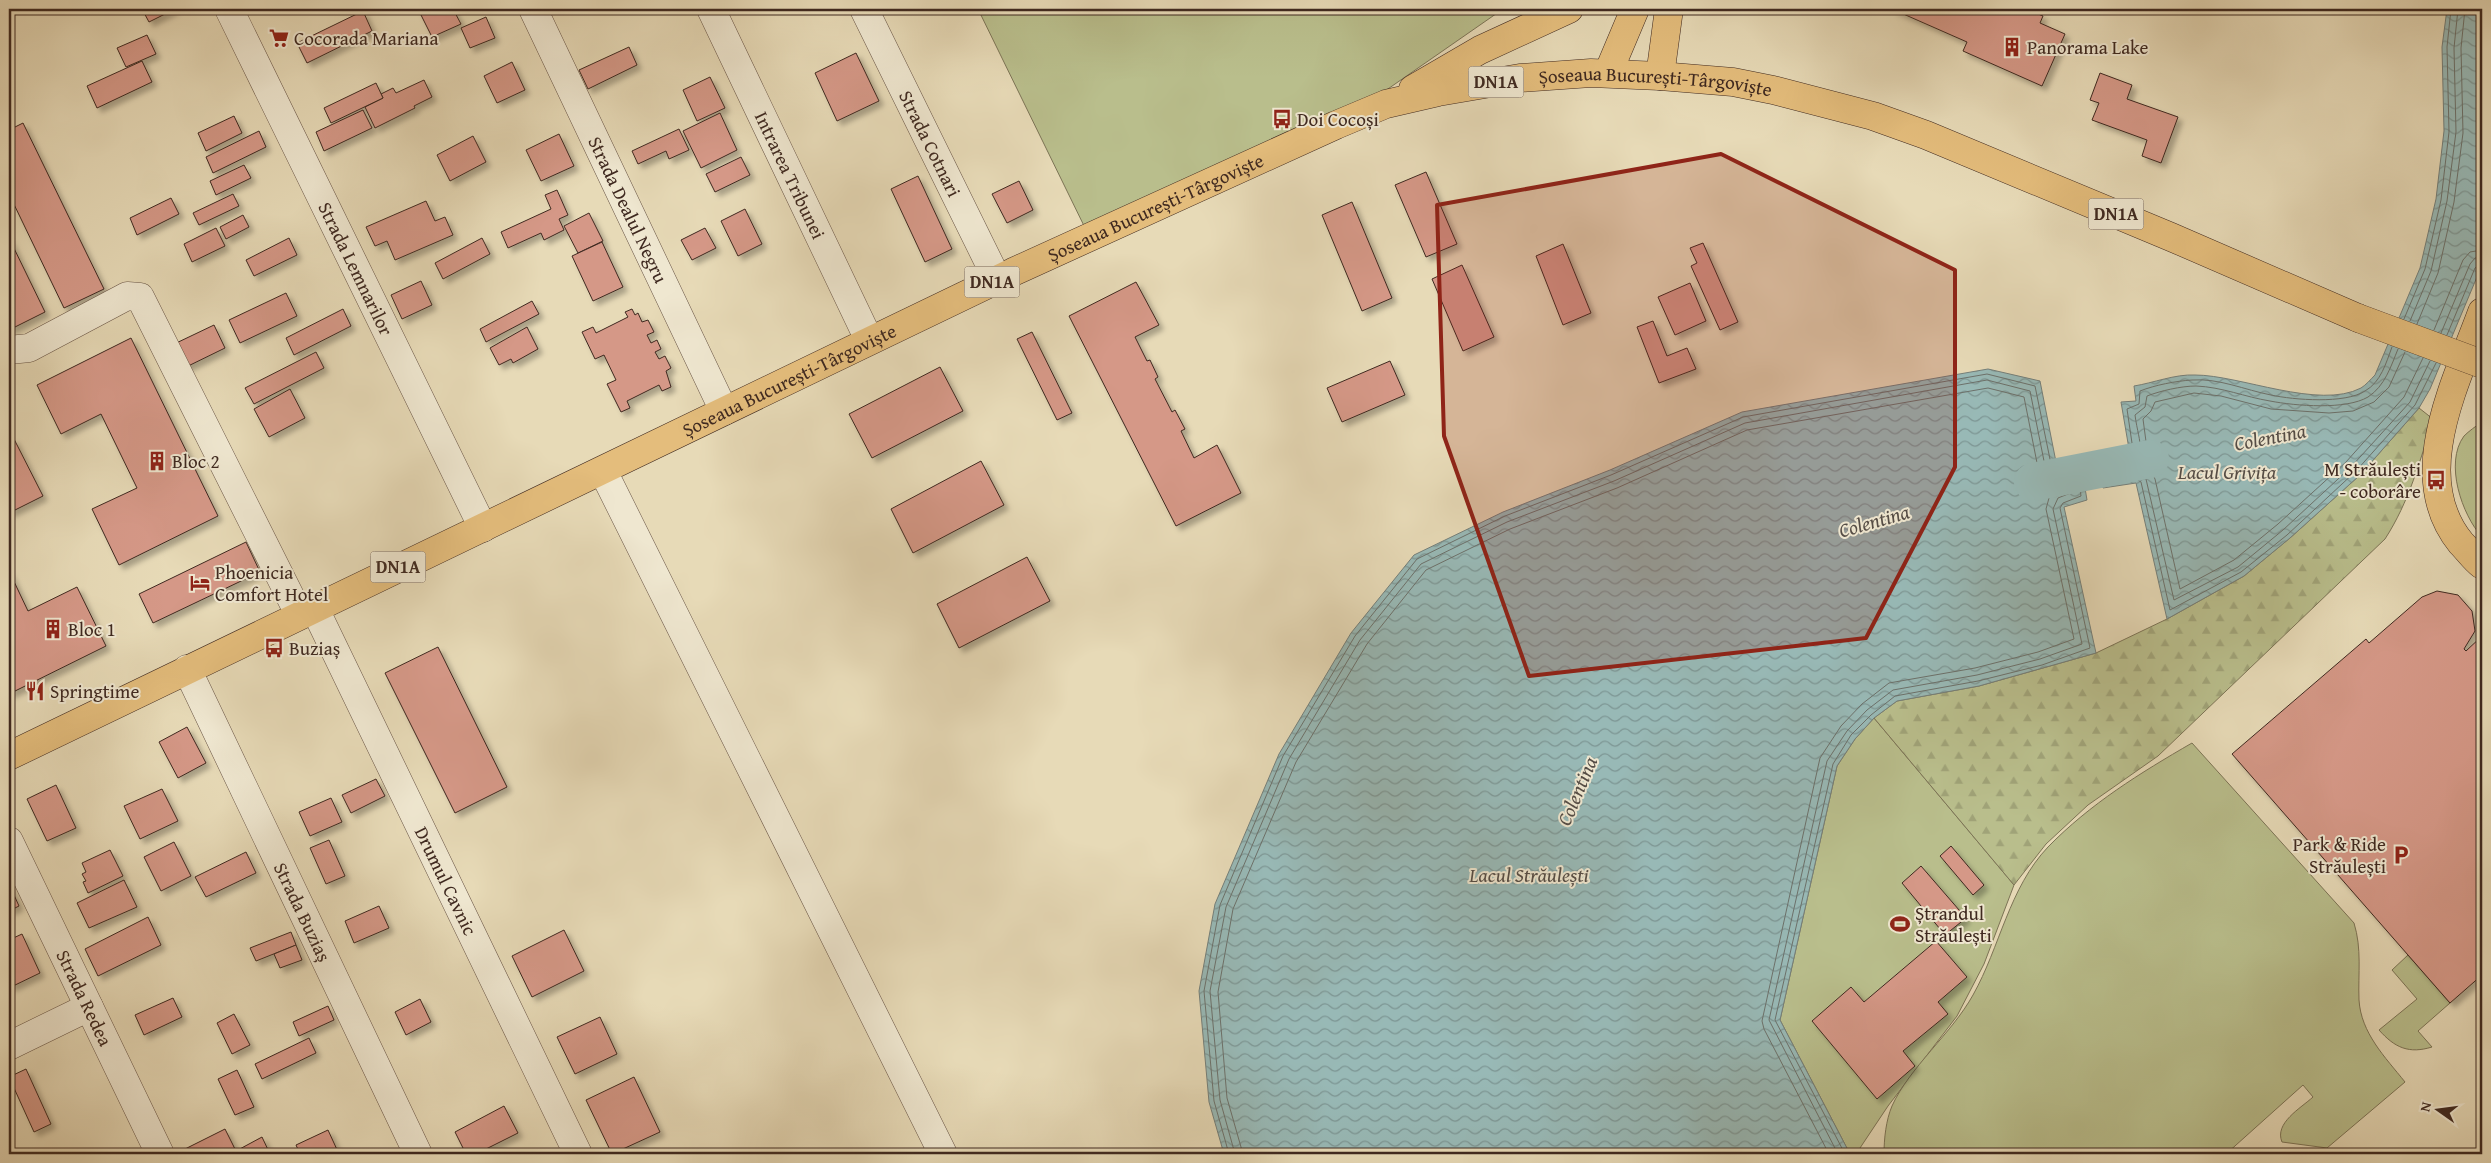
<svg xmlns="http://www.w3.org/2000/svg" width="2491" height="1163" viewBox="0 0 2491 1163" font-family="'Gentium Book Plus',serif">
	<style>
		.grass { fill: #b9be8c; stroke: #7c7456 }
		.forest { fill: url(#forest-firs); stroke: #7c7456 }
		.water { fill: url(#water-waves); stroke: #747f7a }
		.lines { fill: none; stroke-linecap: round; stroke-linejoin: round }
		.shore { stroke: #6c716b; stroke-width: 1 }
		.river { stroke: #98b9b6; stroke-width: 38 }
		.building { fill: #d59887; stroke: #3f2920; filter: url(#shadow) }
		.minor-casing { stroke: #695546; stroke-width: 29 }
		.major-casing { stroke: #3f2920; stroke-width: 29 }
		.minor { stroke: #efe7d0; stroke-width: 28 }
		.major { stroke: #e4bd7c; stroke-width: 28 }
		.major-bridge-casing { stroke: #3f2920; stroke-width: 29; stroke-linecap: butt }
		.major-bridge { stroke: #e4bd7c; stroke-width: 28 }
		.marked { fill: #8f2418; fill-opacity: 0.2; stroke: #8f2418; stroke-width: 4; stroke-linejoin: round }
		.labels { text-anchor: middle; stroke-width: 4; stroke-linejoin: round; paint-order: stroke }
		.shield { fill: #efe7d0; stroke: #746255; stroke-width: 1 }
		.shield-label { font-size: 18px; font-weight: bold; fill: #3f2920 }
		.poi-label { font-size: 19px; fill: #3f2920; stroke: #efe7d0; text-anchor: start }
		.street-label { font-size: 19px; fill: #3f2920; stroke: #efe7d0 }
		.water-label { font-size: 20px; font-style: italic; fill: #554d46; stroke: #efe7d0 }
	</style>
	<defs>
		<pattern id="forest-firs" width="22" height="20" patternUnits="userSpaceOnUse" patternTransform="scale(1.25)"><rect width="22" height="20" fill="#b9be8c"/><path d="M5 1l3.5 6h-7zM16 11l3.5 6h-7z" fill="#a0a378"/></pattern>
		<pattern id="water-waves" width="16" height="10" patternUnits="userSpaceOnUse" patternTransform="scale(1.25)"><rect width="16" height="10" fill="#98b9b6"/><path d="M0 5q4-4 8 0t8 0" fill="none" stroke="#7d9694"/></pattern>
		<filter id="shadow"><feDropShadow dx="4.5" dy="4.5" stdDeviation="2.5" flood-color="#0004"/></filter>
	</defs>
	<rect width="100%" height="100%" fill="#e7dab7"/>
	<filter id="stains"><feTurbulence type="fractalNoise" baseFrequency=".004" numOctaves="4"/><feColorMatrix values="0 0 0 0 .2 0 0 0 0 .09 0 0 0 0 .02 0 0 0 .5 -.17"/></filter>
	<radialGradient id="worn" r=".72"><stop offset=".6" stop-color="#630" stop-opacity="0"/><stop offset="1" stop-color="#630" stop-opacity=".3"/></radialGradient>
	<!-- grass -->
	<g class="grass">
		<polygon points="978,9 1503,9 1336,125 1089,236"/>
		<path d="M2482,422V537C2462,515 2444,463 2464,436C2469,431 2476,426 2482,422Z"/>
		<polygon points="1874,718 2014,885 1984,964 1957,1016 1888,1106 1856,1154 1850,1154 1780,1020 1837,766 1855,739"/>
		<path d="M2192,743L2354,923C2362,949 2358,973 2359,1000C2361,1033 2385,1057 2405,1082L2327,1148L2282,1142C2274,1123 2301,1108 2313,1097L2303,1085L2226,1154H1884C1884,1139 1886,1120 1892,1106C1909,1068 1952,1033 1973,995C2000,947 2009,888 2048,847C2090,804 2140,773 2192,743Z"/>
		<path d="M2408,955L2450,1003L2418,1031L2432,1047C2409,1054 2395,1048 2379,1030L2417,999L2392,970Z"/>
	</g>
	<!-- forest -->
	<path class="forest" d="M2419,408L2433,419C2420,461 2409,502 2385,539L2158,756L2088,805L2046,844L2014,885L1874,718L1897,701L1979,686L2096,653L2167,619L2244,576L2290,538L2360,475Z"/>
	<!-- water -->
	<g class="water">
		<path d="M2447,9H2482V265L2430,389L2419,408L2360,475L2290,538L2244,576L2167,619L2136,483L2103,488L2096,453L2129,449L2121,402L2136,401L2134,386C2153,383 2175,374 2195,375C2240,375 2319,410 2361,388C2366,385 2371,379 2375,375L2420,268L2436,199L2444,131L2442,47Z"/>
		<polygon points="1988,369 2040,381 2057,467 2081,464 2087,500 2064,507 2096,653 1979,686 1897,701 1874,718 1855,739 1837,766 1780,1020 1850,1154 1224,1154 1209,1102 1199,991 1215,904 1279,754 1351,633 1414,555 1503,512 1610,470 1742,412"/>
	</g>
	<g class="lines">
		<!-- shore -->
		<g class="shore">
			<polyline points="2404,319 2425,269 2441,200 2449,132 2447,47 2451,9"/>
			<polyline points="2410,321 2431,271 2447,201 2456,132 2454,48 2458,9"/>
			<polyline points="2417,324 2438,273 2454,202 2463,133 2461,48 2465,9"/>
			<polyline points="2434,330 2463,260 2470,252 2482,250"/>
			<polyline points="2441,333 2470,264 2475,258 2482,257"/>
			<polyline points="2447,335 2475,268 2482,263"/>
			<path d="M2392,347C2386,363 2381,382 2365,391C2345,404 2294,400 2271,395C2245,390 2219,378 2192,380C2176,381 2155,385 2140,391L2139,404L2127,409L2133,450L2129,454L2105,457L2103,460L2108,482L2135,478L2141,482L2170,610L2241,572L2287,535L2356,471L2415,405L2436,363"/>
			<path d="M2398,349C2391,366 2385,386 2368,397C2346,410 2296,406 2270,401C2245,397 2222,387 2196,386C2181,386 2160,391 2147,396L2145,407L2135,415C2139,446 2151,457 2113,462L2111,465L2114,475L2136,472L2146,479L2174,600L2238,567L2283,530L2351,467L2410,402L2430,361"/>
			<polyline points="2405,352 2389,387 2374,402 2353,411 2329,413 2271,409 2221,396 2194,393 2155,402 2151,411 2143,419 2147,449 2141,464 2150,470 2155,479 2180,589 2234,560 2278,524 2346,462 2404,397 2423,358"/>
			<polyline points="1229,1154 1214,1101 1204,991 1220,905 1283,756 1355,636 1417,559 1505,516 1611,475 1743,417 1987,374 2035,386 2052,469 2057,472 2077,471 2081,496 2063,503 2060,508 2090,648 2042,665 1978,681 1895,696 1871,715 1851,735 1833,764 1775,1020 1845,1154"/>
			<polyline points="1235,1154 1220,1100 1210,991 1226,907 1289,759 1360,640 1421,564 1507,522 1614,481 1745,423 1987,380 2030,391 2046,471 2054,478 2072,478 2073,492 2058,498 2053,509 2082,644 2040,659 1977,675 1893,690 1867,710 1847,731 1827,761 1769,1020 1838,1154"/>
			<polyline points="1243,1154 1227,1098 1218,992 1233,909 1296,762 1367,644 1426,570 1510,529 1617,488 1747,430 1988,388 2024,397 2039,473 2045,481 2057,487 2049,498 2046,509 2074,639 2038,652 1975,668 1889,683 1862,704 1841,726 1820,758 1762,1021 1764,1029 1829,1154"/>
		</g>
		<!-- river -->
		<polyline class="river" points="2033,482 2150,459"/>
	</g>
	<!-- building -->
	<g class="building">
		<polygon points="142,9 175,9 149,22"/>
		<polygon points="418,9 453,9 461,24 432,37"/>
		<polygon points="1892,9 2026,9 2043,16 2040,23 2065,34 2042,86 1963,51 1967,42"/>
		<polygon points="363,11 372,31 307,63 297,43"/>
		<polygon points="486,17 495,38 470,48 461,28"/>
		<polygon points="147,35 156,54 126,67 117,48"/>
		<polygon points="629,47 637,65 588,89 579,70"/>
		<polygon points="856,53 879,101 837,121 815,73"/>
		<polygon points="142,61 152,82 97,108 87,86"/>
		<polygon points="512,62 525,90 497,103 484,76"/>
		<polygon points="2100,73 2132,85 2127,99 2178,117 2161,163 2142,156 2147,140 2092,120 2099,103 2090,100"/>
		<polygon points="710,77 725,108 697,121 683,90"/>
		<polygon points="424,80 432,97 414,106 415,108 375,128 365,107 383,98 381,94 393,88 396,93"/>
		<polygon points="376,83 383,98 331,123 324,108"/>
		<polygon points="363,110 372,128 324,151 316,132"/>
		<polygon points="720,113 737,150 701,168 683,131"/>
		<polygon points="234,116 242,133 206,151 198,133"/>
		<polygon points="23,123 104,289 64,308 9,194 9,130"/>
		<polygon points="679,129 689,150 669,159 666,151 638,164 632,151"/>
		<polygon points="259,131 266,147 213,173 206,157"/>
		<polygon points="559,134 574,166 541,181 526,150"/>
		<polygon points="473,136 486,162 450,181 437,155"/>
		<polygon points="741,157 750,175 715,192 706,174"/>
		<polygon points="244,165 251,178 216,195 210,181"/>
		<polygon points="1426,172 1457,244 1426,257 1395,185"/>
		<polygon points="918,176 952,249 925,262 891,189"/>
		<polygon points="1019,181 1033,210 1007,223 992,194"/>
		<polygon points="557,190 568,215 559,219 564,230 544,240 541,233 508,248 501,232 551,209 545,195"/>
		<polygon points="233,194 239,206 199,225 193,213"/>
		<polygon points="171,198 179,214 137,235 130,218"/>
		<polygon points="426,201 435,221 445,217 453,235 395,260 387,241 375,246 366,227"/>
		<polygon points="1352,202 1392,298 1362,311 1322,215"/>
		<polygon points="745,209 762,244 738,256 721,221"/>
		<polygon points="589,213 603,241 578,253 564,226"/>
		<polygon points="243,215 249,227 226,239 220,227"/>
		<polygon points="216,228 225,246 192,262 184,244"/>
		<polygon points="705,228 716,248 692,260 681,240"/>
		<polygon points="9,238 45,312 9,330"/>
		<polygon points="289,238 297,255 254,276 246,260"/>
		<polygon points="482,238 490,254 443,279 435,263"/>
		<polygon points="602,242 623,287 593,301 572,256"/>
		<polygon points="1703,243 1738,322 1720,330 1691,266 1697,263 1690,248"/>
		<polygon points="1563,244 1591,313 1563,325 1536,256"/>
		<polygon points="1462,265 1494,337 1463,351 1432,279"/>
		<polygon points="421,281 432,305 402,319 391,295"/>
		<polygon points="1136,282 1159,325 1135,337 1147,361 1150,360 1158,377 1155,379 1172,412 1175,410 1185,429 1181,431 1194,458 1217,445 1241,493 1176,526 1069,316"/>
		<polygon points="1690,283 1706,321 1675,335 1658,297"/>
		<polygon points="286,293 297,316 240,343 229,320"/>
		<polygon points="532,301 539,314 486,342 480,329"/>
		<polygon points="343,309 351,326 294,355 286,338"/>
		<polygon points="632,309 635,315 638,313 642,322 648,320 654,332 647,335 651,343 657,340 661,349 655,352 659,359 665,356 671,368 666,371 671,387 662,391 659,385 627,401 630,408 621,412 607,384 616,380 604,355 595,359 582,332 593,327 596,333 628,317 625,312"/>
		<polygon points="1653,321 1667,356 1687,348 1696,369 1659,383 1637,327"/>
		<polygon points="214,325 225,348 182,369 170,346"/>
		<polygon points="527,327 538,349 513,363 511,359 499,365 490,348"/>
		<polygon points="1032,332 1072,413 1057,420 1017,339"/>
		<polygon points="131,338 218,516 119,565 92,509 137,488 101,414 61,434 37,385"/>
		<polygon points="316,352 324,368 254,404 245,388"/>
		<polygon points="1390,361 1405,395 1342,422 1327,388"/>
		<polygon points="940,367 963,411 872,458 849,414"/>
		<polygon points="290,389 305,418 269,437 254,409"/>
		<polygon points="14,439 43,496 9,513 9,441"/>
		<polygon points="981,461 1004,505 913,553 891,509"/>
		<polygon points="246,542 260,572 153,623 139,594"/>
		<polygon points="1027,557 1050,601 959,648 937,604"/>
		<polygon points="9,571 28,611 77,587 106,646 9,694"/>
		<polygon points="2437,591 2458,595 2472,611 2475,631 2464,649 2466,651 2482,636 2482,975 2450,1003 2232,754 2366,639 2369,643 2422,597"/>
		<polygon points="438,647 507,787 455,813 385,673"/>
		<polygon points="187,727 206,763 178,778 159,742"/>
		<polygon points="376,779 385,796 351,813 342,795"/>
		<polygon points="56,785 76,828 47,841 27,799"/>
		<polygon points="162,789 178,821 140,839 124,806"/>
		<polygon points="331,798 342,822 310,836 299,812"/>
		<polygon points="329,840 345,876 326,884 310,848"/>
		<polygon points="174,842 191,876 161,891 144,857"/>
		<polygon points="1951,846 1984,885 1973,895 1940,856"/>
		<polygon points="110,850 123,876 88,893 83,882 86,881 82,874 86,872 82,863"/>
		<polygon points="246,852 256,873 206,897 195,877"/>
		<polygon points="1921,866 1966,918 1945,935 1902,883"/>
		<polygon points="124,880 137,907 89,928 77,903"/>
		<polygon points="9,884 19,906 9,911"/>
		<polygon points="379,906 389,928 354,943 345,921"/>
		<polygon points="148,917 161,945 98,976 85,949"/>
		<polygon points="564,930 584,971 532,997 512,956"/>
		<polygon points="291,932 296,945 256,961 250,948"/>
		<polygon points="22,934 40,973 11,987 9,983 9,940"/>
		<polygon points="1936,941 1967,977 1938,1002 1948,1014 1903,1051 1915,1066 1877,1099 1812,1021 1851,987 1864,1002"/>
		<polygon points="296,945 302,960 280,968 274,954"/>
		<polygon points="173,998 182,1017 144,1035 135,1015"/>
		<polygon points="420,999 431,1022 406,1035 395,1012"/>
		<polygon points="328,1006 334,1020 299,1036 293,1022"/>
		<polygon points="234,1014 250,1045 232,1054 217,1023"/>
		<polygon points="600,1017 617,1054 575,1074 557,1037"/>
		<polygon points="309,1038 316,1053 262,1079 255,1064"/>
		<polygon points="26,1069 51,1124 34,1132 9,1077"/>
		<polygon points="237,1070 254,1107 235,1115 218,1079"/>
		<polygon points="634,1077 660,1132 612,1154 586,1100"/>
		<polygon points="504,1106 518,1133 476,1154 466,1154 455,1132"/>
		<polygon points="225,1129 236,1151 262,1137 270,1154 180,1154 179,1152"/>
		<polygon points="328,1130 339,1154 300,1154 296,1145"/>
	</g>
	<g class="lines">
		<defs>
			<g id="minor">
				<path id="s1" d="M229,9L483,528"/>
				<path id="s2" d="M533,9L724,411"/>
				<path id="s3" d="M711,9L869,340"/>
				<path id="s4" d="M864,9L997,279"/>
				<polyline points="9,350 29,348 127,296 140,297 299,614"/>
				<polyline points="603,471 943,1154"/>
				<path id="s5" d="M314,607L578,1154"/>
				<path id="s6" d="M187,669L418,1154"/>
				<path id="s7" d="M9,841L160,1154"/>
				<polyline points="9,1046 89,1007"/>
			</g>
			<g id="major">
				<polyline points="1608,73 1635,9"/>
				<polyline points="1660,76 1669,9"/>
				<polyline points="1413,89 1480,50 1569,9"/>
				<path d="M2482,312C2457,381 2406,476 2461,543C2468,550 2474,559 2482,565"/>
				<path id="s8" d="M9,756L1013,272L1336,125L1386,104L1438,92L1520,78L1591,73L1660,76L1733,82L1773,90L1873,116L1926,135L2171,237L2358,318"/>
			</g>
		</defs>
		<!-- minor casing -->
		<use href="#minor" class="minor-casing"/>
		<!-- major casing -->
		<use href="#major" class="major-casing"/>
		<!-- minor -->
		<use href="#minor" class="minor"/>
		<!-- major -->
		<use href="#major" class="major"/>
		<defs>
			<polyline id="major-bridge" points="2358,318 2482,364"/>
		</defs>
		<!-- major-bridge casing -->
		<use href="#major-bridge" class="major-bridge-casing"/>
		<!-- major-bridge -->
		<use href="#major-bridge" class="major-bridge"/>
	</g>
	<!-- marked area -->
	<path class="marked" d="M1721,154L1955,270V467L1866,638L1529,676L1444,436L1437,205Z"/>
	<!-- icons -->
	<defs>
		<symbol id="supermarket-bare" viewBox="-9 -9 18 18"><path d="M-6-5.5h2.5l.6 2H6L4.5 2H-2.5L-4.4-4H-6ZM-1.5 3.2a1.3 1.3 0 1 0 .1 0ZM3 3.2a1.3 1.3 0 1 0 .1 0Z" fill="#8f2418" stroke="#efe7d0" stroke-width="2.5" paint-order="stroke"/></symbol>
		<symbol id="building-bare" viewBox="-9 -9 18 18"><path d="M-4-6H4V6H1V3H-1V6H-4ZM-2.5-4.3h1.7v1.8h-1.7ZM.8-4.3h1.7v1.8H.8ZM-2.5-1h1.7V.8h-1.7ZM.8-1h1.7V.8H.8Z" fill="#8f2418" stroke="#efe7d0" stroke-width="2.5" paint-order="stroke"/></symbol>
		<symbol id="bus-bare" viewBox="-9 -9 18 18"><path d="M-5-6H5V4H4V6H2V4H-2V6H-4V4H-5ZM-3.5-4V0h7V-4ZM-3.5 1.2v1.5H-2V1.2ZM2 1.2v1.5H3.5V1.2Z" fill="#8f2418" stroke="#efe7d0" stroke-width="2.5" paint-order="stroke"/></symbol>
		<symbol id="hotel-bare" viewBox="-9 -9 18 18"><path d="M-6-4.5h1.5V1H6V5H4.5V3h-9V5H-6ZM-4 0a1.8 1.8 0 1 1 3.6 0ZM.5 0V-2.5h3Q6-2.5 6 0Z" fill="#8f2418" stroke="#efe7d0" stroke-width="2.5" paint-order="stroke"/></symbol>
		<symbol id="restaurant-bare" viewBox="-9 -9 18 18"><path d="M-5-6h1v4h1v-4h1v4h1v-4h1v5L-1.5 .5V6h-2V.5L-5-1ZM5-6V6H3V1.5H1.5Q1.5-4 5-6Z" fill="#8f2418" stroke="#efe7d0" stroke-width="2.5" paint-order="stroke"/></symbol>
		<symbol id="parking-bare" viewBox="-9 -9 18 18"><path d="M-3.5-5.5H1a3.5 3.5 0 0 1 0 7H-1V5.5H-3.5ZM-1-3.4V-.6H.8a1.4 1.4 0 0 0 0-2.8Z" fill="#8f2418" stroke="#efe7d0" stroke-width="2.5" paint-order="stroke"/></symbol>
		<symbol id="stadium-bare" viewBox="-9 -9 18 18"><path d="M0-5a6.5 5 0 1 0 0 10a6.5 5 0 1 0 0-10ZM-3.5-1.8h7v3.6h-7Z" fill="#8f2418" stroke="#efe7d0" stroke-width="2.5" paint-order="stroke"/></symbol>
	</defs>
	<g fill-rule="evenodd">
		<use href="#supermarket-bare" x="265" y="24" width="28" height="28"/>
		<use href="#building-bare" x="1998" y="33" width="28" height="28"/>
		<use href="#bus-bare" x="1268" y="105" width="28" height="28"/>
		<use href="#building-bare" x="143" y="447" width="28" height="28"/>
		<use href="#bus-bare" x="2422" y="466" width="28" height="28"/>
		<use href="#hotel-bare" x="186" y="569" width="28" height="28"/>
		<use href="#building-bare" x="39" y="615" width="28" height="28"/>
		<use href="#bus-bare" x="260" y="634" width="28" height="28"/>
		<use href="#restaurant-bare" x="21" y="677" width="28" height="28"/>
		<use href="#parking-bare" x="2387" y="841" width="28" height="28"/>
		<use href="#stadium-bare" x="1886" y="910" width="28" height="28"/>
	</g>
	<g class="labels">
		<!-- shield labels -->
		<g class="shield">
			<rect x="1468.5" y="66.5" width="55" height="31" rx="4"/>
			<rect x="2088.5" y="198.5" width="55" height="31" rx="4"/>
			<rect x="964.5" y="266.5" width="55" height="31" rx="4"/>
			<rect x="370.5" y="551.5" width="55" height="31" rx="4"/>
		</g>
		<g class="shield-label">
			<text x="1496" y="88">DN1A</text>
			<text x="2116" y="220">DN1A</text>
			<text x="992" y="288">DN1A</text>
			<text x="398" y="573">DN1A</text>
		</g>
		<!-- poi labels -->
		<g class="poi-label">
			<text x="294" y="45">Cocorada Mariana</text>
			<text x="2027" y="54">Panorama Lake</text>
			<text x="1297" y="126">Doi Cocoși</text>
			<text x="172" y="468">Bloc 2</text>
			<text x="2421" y="476" text-anchor="end">M Străulești<tspan x="2421" dy="22">- coborâre</tspan></text>
			<text x="215" y="579">Phoenicia<tspan x="215" dy="22">Comfort Hotel</tspan></text>
			<text x="68" y="636">Bloc 1</text>
			<text x="289" y="655">Buziaș</text>
			<text x="50" y="698">Springtime</text>
			<text x="2386" y="851" text-anchor="end">Park &amp; Ride<tspan x="2386" dy="22">Străulești</tspan></text>
			<text x="1915" y="920">Ștrandul<tspan x="1915" dy="22">Străulești</tspan></text>
		</g>
		<!-- street labels -->
		<g class="street-label">
			<text dy="7" stroke="none"><textPath href="#s8" startOffset="1796">Șoseaua București-Târgoviște</textPath></text>
			<text dy="7" stroke="none"><textPath href="#s4" startOffset="150">Strada Cotnari</textPath></text>
			<text dy="7" stroke="none"><textPath href="#s3" startOffset="184">Intrarea Tribunei</textPath></text>
			<text dy="7" stroke="none"><textPath href="#s8" startOffset="1271">Șoseaua București-Târgoviște</textPath></text>
			<text dy="7" stroke="none"><textPath href="#s2" startOffset="222">Strada Dealul Negru</textPath></text>
			<text dy="7" stroke="none"><textPath href="#s1" startOffset="289">Strada Lemnarilor</textPath></text>
			<text dy="7" stroke="none"><textPath href="#s8" startOffset="866">Șoseaua București-Târgoviște</textPath></text>
			<text dy="7" stroke="none"><textPath href="#s5" startOffset="304">Drumul Cavnic</textPath></text>
			<text dy="7" stroke="none"><textPath href="#s6" startOffset="269">Strada Buziaș</textPath></text>
			<text dy="7" stroke="none"><textPath href="#s7" startOffset="174">Strada Redea</textPath></text>
		</g>
		<!-- water labels -->
		<g class="water-label">
			<text transform="translate(2270 437) rotate(-11)" y="7">Colentina</text>
			<text x="2227" y="479">Lacul Grivița</text>
			<text transform="translate(1874 521) rotate(-16)" y="7">Colentina</text>
			<text transform="translate(1577 791) rotate(-67)" y="7">Colentina</text>
			<text x="1529" y="882">Lacul Străulești</text>
		</g>
	</g>
	<!-- margin -->
	<rect width="2491" height="1163" fill="none" stroke="#e7dab7" stroke-width="30"/>
	<rect x="10" y="10" width="2471" height="1143" fill="none" stroke="#3f2920" stroke-width="2.5"/>
	<rect x="15" y="15" width="2461" height="1133" fill="none" stroke="#3f2920"/>
	<!-- north arrow -->
	<g transform="translate(2438 1110) rotate(284)" stroke="#efe7d0" stroke-width="4" paint-order="stroke">
	<path d="M0-4L9 19L0 12L-9 19Z" fill="#3f2920"/>
	<text y="-8" font-size="14" font-weight="bold" text-anchor="middle" fill="#3f2920">N</text>
	</g>
	<rect width="100%" height="100%" filter="url(#stains)"/>
	<rect width="100%" height="100%" fill="url(#worn)"/>
</svg>
